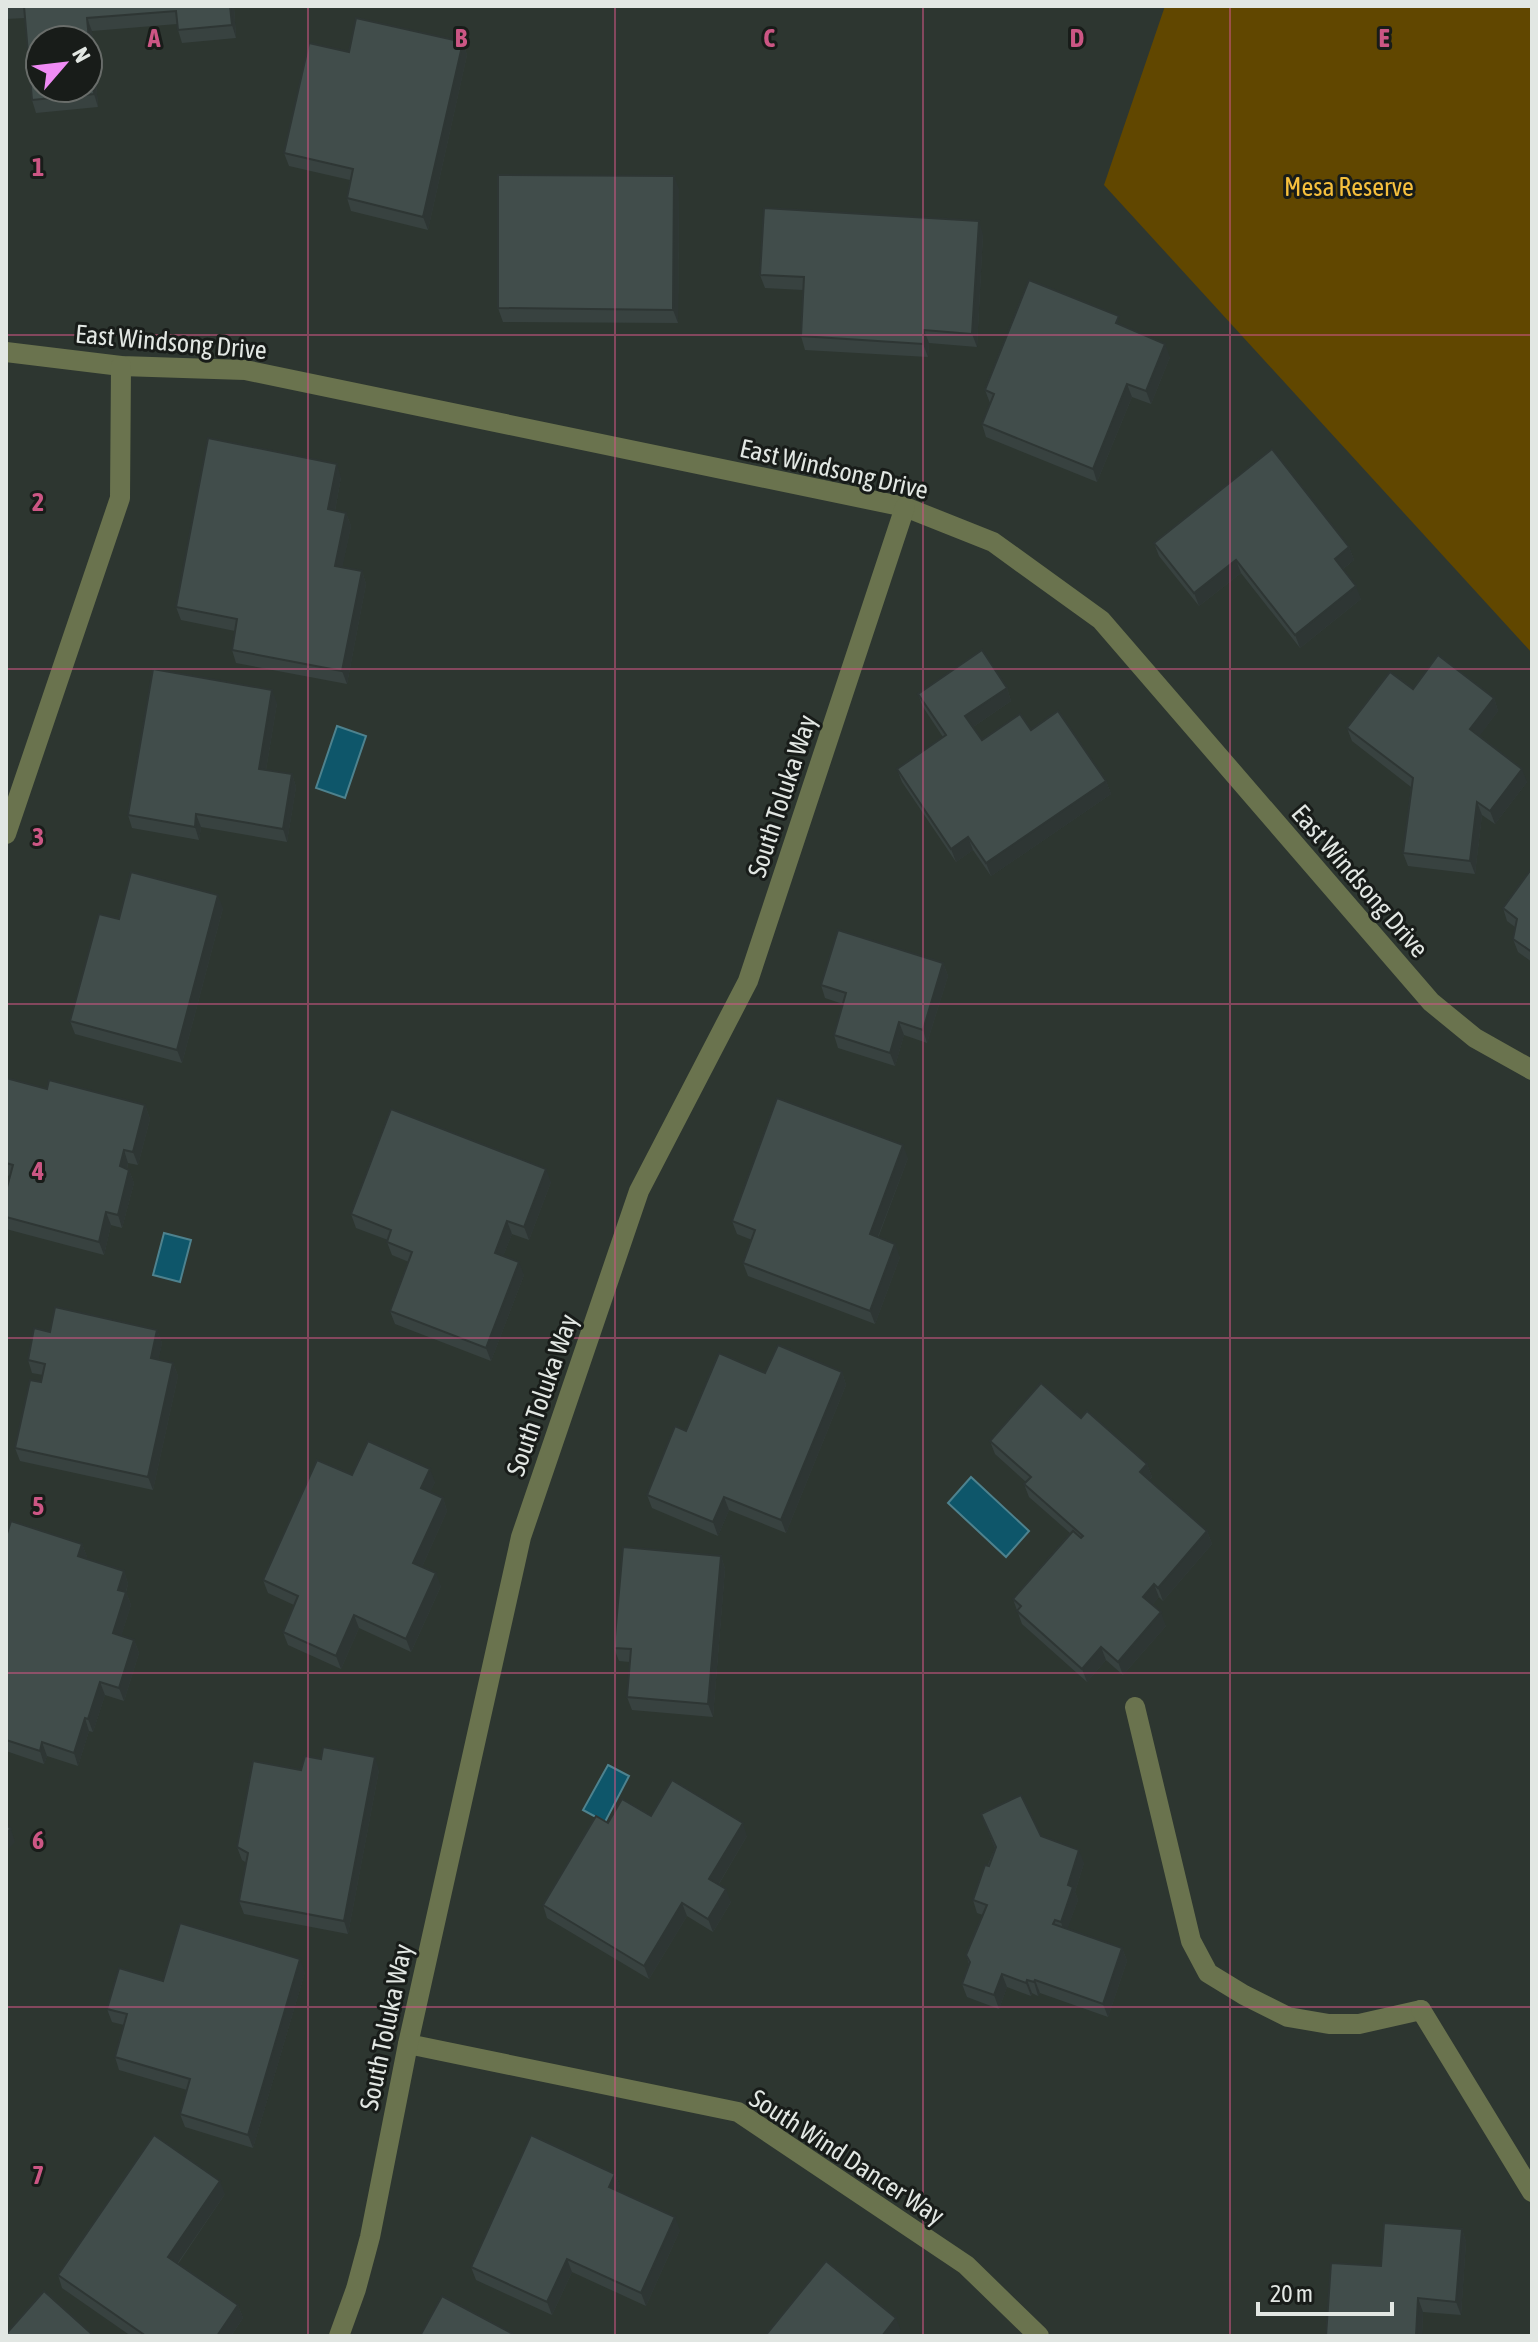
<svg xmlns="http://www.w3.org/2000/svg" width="1538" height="2342" viewBox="0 0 1538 2342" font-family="'Asap Condensed',sans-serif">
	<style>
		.green { fill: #614700 }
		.water { fill: #0e566a; stroke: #4e828e; stroke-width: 2 }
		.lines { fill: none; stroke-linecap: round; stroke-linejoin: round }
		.service { stroke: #6a734e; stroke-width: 20 }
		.minor { stroke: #6a734e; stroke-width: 20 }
		.wall { fill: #384240 }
		.shaded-wall { fill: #2e3634 }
		.building { fill: #414d4b; stroke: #2e3634; stroke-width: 2; fill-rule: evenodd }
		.grid { fill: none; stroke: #cc5684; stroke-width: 2; stroke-opacity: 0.55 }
		.labels { text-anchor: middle; stroke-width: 6; stroke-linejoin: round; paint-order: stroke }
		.park-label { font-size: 26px; fill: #f6c03d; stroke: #181c19 }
		.street-label { font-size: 26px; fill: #e2e7e3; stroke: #181c19 }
		.grid-label { font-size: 26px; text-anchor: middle; font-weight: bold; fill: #cc5684; stroke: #181c19; stroke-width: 6; stroke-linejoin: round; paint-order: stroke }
	</style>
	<rect width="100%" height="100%" fill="#2d3630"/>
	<!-- green -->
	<polygon class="green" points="1165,6 1532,6 1532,653 1104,185"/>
	<!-- water -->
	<g class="water">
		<polygon points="337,726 366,736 345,798 316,788"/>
		<polygon points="164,1233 191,1240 180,1282 153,1275"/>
		<polygon points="971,1477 1029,1531 1006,1557 948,1503"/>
		<polygon points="608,1765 629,1776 605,1822 583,1810"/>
	</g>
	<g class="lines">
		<!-- service -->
		<polyline class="service" points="1135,1707 1191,1941 1208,1973 1244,1995 1288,2017 1329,2024 1359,2024 1421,2010"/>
		<!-- minor -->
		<g class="minor">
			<polyline points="6,352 121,366 245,370 905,507 993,542 1101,620 1431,1002 1475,1038 1532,1070"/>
			<polyline points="6,834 120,498 121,366"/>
			<polyline points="1421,2010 1532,2192"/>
			<polyline points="408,2044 738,2112 966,2265 1039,2336"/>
			<polyline points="339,2336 356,2289 370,2237 408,2044 521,1537 639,1191 748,981 905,507"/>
		</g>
	</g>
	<!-- wall -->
	<g class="wall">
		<polygon points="6,6 234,6 236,38 182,43 178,30 177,24 92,31 98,107 36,113 32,100 25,18 6,19"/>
		<polygon points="463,42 467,55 428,230 351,211 347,198 350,180 289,166 284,153 349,52"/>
		<polygon points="679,189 678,323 503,322 498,308"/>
		<polygon points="983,234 977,347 929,343 928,357 805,350 801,336 803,290 765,288 760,275"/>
		<polygon points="1122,326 1170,357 1151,404 1132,397 1097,482 986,437 982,424 990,403 985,390"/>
		<polygon points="341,477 335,511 346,513 351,526 342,567 362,571 366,584 347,684 236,663 232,650 235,631 181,620 176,607"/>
		<polygon points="1154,543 1349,547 1354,560 1343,569 1361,599 1300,648 1241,573 1199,606 1159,556"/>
		<polygon points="1007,688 1011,701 973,727 982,740 1031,730 1106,781 1111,794 991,876 973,850 956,862 902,782 897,769 943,737 923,707 918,694"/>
		<polygon points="1413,689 1494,698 1498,711 1479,736 1527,782 1495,824 1482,815 1475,874 1408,866 1403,853 1411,787 1352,741 1347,728"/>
		<polygon points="277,703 266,770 292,774 296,787 287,842 201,827 199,840 132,828 128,815"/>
		<polygon points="1532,868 1532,962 1518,952 1513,939 1515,927 1507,921 1503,908"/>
		<polygon points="223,908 182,1063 75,1034 70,1021 119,919"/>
		<polygon points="943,963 948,976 927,1043 904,1035 895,1066 838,1048 834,1035 843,1004 825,998 821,985"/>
		<polygon points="6,1078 47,1089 145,1105 150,1119 138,1165 128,1163 127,1169 129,1170 134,1183 122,1228 111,1225 104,1255 6,1229 6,1191 10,1176 6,1175"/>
		<polygon points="908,1158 878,1238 900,1257 875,1324 748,1276 743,1263 752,1240 737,1234 732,1221"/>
		<polygon points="551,1182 529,1240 512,1234 503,1256 524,1275 491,1361 395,1324 390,1311 409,1262 392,1255 387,1242 388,1240 356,1228 351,1214"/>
		<polygon points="157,1330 162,1343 158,1360 173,1363 178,1376 153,1490 20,1461 15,1448 41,1382 43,1375 32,1373 28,1360 50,1332"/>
		<polygon points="842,1372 846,1385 786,1533 729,1510 718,1536 652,1508 647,1495 686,1431 765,1373"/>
		<polygon points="1081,1418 1147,1464 1152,1477 1149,1480 1207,1531 1212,1544 1163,1601 1159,1597 1152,1605 1166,1626 1123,1675 1106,1660 1087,1682 1022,1624 1013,1599 1070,1533 1029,1497 1024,1484 1026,1482 995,1454 990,1441"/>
		<polygon points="352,1475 435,1482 430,1492 443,1498 447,1511 422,1567 441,1586 411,1652 359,1628 341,1669 288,1645 283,1632 294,1605 268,1593 263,1580"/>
		<polygon points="6,1537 82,1544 87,1557 86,1559 124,1571 128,1584 126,1592 131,1605 121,1636 134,1640 139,1653 124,1701 105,1695 93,1732 89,1731 78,1766 47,1756 44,1764 6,1751"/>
		<polygon points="721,1556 725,1569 713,1717 632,1710 627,1697 630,1662 619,1661 614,1648"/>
		<polygon points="301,1770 379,1770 348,1934 244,1914 239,1901 247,1863 242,1860 237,1847"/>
		<polygon points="981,1814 1041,1836 1084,1863 1075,1892 1078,1900 1067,1929 1122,1948 1127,1961 1108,2017 1040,1993 1038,1996 1032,1993 1031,1996 1007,1987 999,2009 967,1997 962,1984 969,1964 966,1955 983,1915 977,1913 973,1900 995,1848"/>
		<polygon points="651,1816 747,1836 719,1884 731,1902 713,1932 687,1916 649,1979 547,1918 543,1905 608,1823"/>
		<polygon points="305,1972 253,2148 185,2127 180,2114 187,2090 119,2070 115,2057 124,2025 112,2022 107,2009 163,1981"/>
		<polygon points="615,2174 620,2187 618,2191 680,2230 646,2306 572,2272 552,2315 476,2280 471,2267"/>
		<polygon points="225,2194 178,2264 238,2305 243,2318 231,2336 131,2336 62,2288 58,2275"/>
		<polygon points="1462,2229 1466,2242 1461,2315 1423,2312 1422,2336 1326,2336 1381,2266"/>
	</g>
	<!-- shaded-wall -->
	<g class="shaded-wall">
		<polygon points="230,6 234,6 236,38 232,25"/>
		<polygon points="87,18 92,31 98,107 94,94"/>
		<polygon points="463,42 467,55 428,230 423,217"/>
		<polygon points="674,176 679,189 678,323 673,310"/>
		<polygon points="979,221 983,234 977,347 972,334"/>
		<polygon points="924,330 929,343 928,357 923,344"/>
		<polygon points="1165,344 1170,357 1151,404 1146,391"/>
		<polygon points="1127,384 1132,397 1097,482 1093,469"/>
		<polygon points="337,464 341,477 333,522 328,509"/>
		<polygon points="346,513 351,526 340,579 335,566"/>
		<polygon points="6,546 10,557 6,565"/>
		<polygon points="1349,547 1354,560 1339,572 1335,559"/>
		<polygon points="1236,560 1241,573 1199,606 1194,593"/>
		<polygon points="362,571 366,584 347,684 342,671"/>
		<polygon points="1356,586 1361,599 1300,648 1295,635"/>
		<polygon points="1007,688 1011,701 970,729 965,716"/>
		<polygon points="272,690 277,703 264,782 259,769"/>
		<polygon points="1494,698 1498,711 1475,742 1470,729"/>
		<polygon points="1522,769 1527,782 1495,824 1490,811"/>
		<polygon points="292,774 296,787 287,842 283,829"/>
		<polygon points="1106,781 1111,794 991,876 986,863"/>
		<polygon points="1477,802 1482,815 1475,874 1470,861"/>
		<polygon points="196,814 201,827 199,840 195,827"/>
		<polygon points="968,837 973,850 956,862 951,849"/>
		<polygon points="218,895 223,908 182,1063 177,1050"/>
		<polygon points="943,963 948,976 927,1043 923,1030"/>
		<polygon points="899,1022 904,1035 895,1066 890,1053"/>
		<polygon points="145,1105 150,1119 138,1165 133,1152"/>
		<polygon points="903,1145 908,1158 874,1247 870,1234"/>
		<polygon points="124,1150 128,1163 124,1179 120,1166"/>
		<polygon points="546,1169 551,1182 529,1240 524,1227"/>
		<polygon points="129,1170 134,1183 122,1228 118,1215"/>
		<polygon points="106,1212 111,1225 104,1255 99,1242"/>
		<polygon points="507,1221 512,1234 499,1266 495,1253"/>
		<polygon points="895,1244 900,1257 875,1324 870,1311"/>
		<polygon points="519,1262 524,1275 491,1361 486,1348"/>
		<polygon points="157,1330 162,1343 156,1371 151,1358"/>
		<polygon points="173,1363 178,1376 153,1490 148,1477"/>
		<polygon points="842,1372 846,1385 786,1533 781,1520"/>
		<polygon points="1147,1464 1152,1477 1144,1485 1140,1472"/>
		<polygon points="430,1469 435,1482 426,1501 421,1488"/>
		<polygon points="724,1497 729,1510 718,1536 713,1522"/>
		<polygon points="443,1498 447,1511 418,1576 413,1563"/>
		<polygon points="1207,1531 1212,1544 1163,1601 1158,1588"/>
		<polygon points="82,1544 87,1557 83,1570 78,1556"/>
		<polygon points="721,1556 725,1569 713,1717 708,1704"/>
		<polygon points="124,1571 128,1584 124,1598 126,1592 131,1605 118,1646 113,1633 118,1590"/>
		<polygon points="436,1573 441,1586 411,1652 406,1639"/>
		<polygon points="1154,1584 1159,1597 1148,1610 1143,1597"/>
		<polygon points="1161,1612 1166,1626 1123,1675 1118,1662"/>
		<polygon points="354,1615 359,1628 341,1669 336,1656"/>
		<polygon points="134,1640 139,1653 124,1701 119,1688"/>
		<polygon points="1101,1647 1106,1660 1087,1682 1082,1669"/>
		<polygon points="100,1682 105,1695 93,1732 88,1719"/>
		<polygon points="85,1718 89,1731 78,1766 74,1753"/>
		<polygon points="42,1742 47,1756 44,1764 40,1751"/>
		<polygon points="375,1757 379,1770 348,1934 344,1921"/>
		<polygon points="743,1823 747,1836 714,1892 709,1879"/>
		<polygon points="11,1829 15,1842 6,1851 6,1833"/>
		<polygon points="1079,1850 1084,1863 1075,1892 1078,1900 1065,1935 1061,1922 1068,1885"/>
		<polygon points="726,1889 731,1902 713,1932 708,1919"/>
		<polygon points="682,1903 687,1916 649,1979 644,1966"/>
		<polygon points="1122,1948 1127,1961 1108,2017 1103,2004"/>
		<polygon points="300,1959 305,1972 253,2148 248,2135"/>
		<polygon points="1002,1974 1007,1987 999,2009 994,1995"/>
		<polygon points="1027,1980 1032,1993 1031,1996 1026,1983"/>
		<polygon points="1035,1980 1040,1993 1038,1996 1034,1982"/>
		<polygon points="615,2174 620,2187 614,2200 609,2187"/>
		<polygon points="220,2181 225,2194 173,2270 168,2257"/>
		<polygon points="675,2217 680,2230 646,2306 641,2293"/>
		<polygon points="1462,2229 1466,2242 1461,2315 1456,2302"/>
		<polygon points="567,2259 572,2272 552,2315 547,2302"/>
		<polygon points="1418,2298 1423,2312 1422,2336 1416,2336"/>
		<polygon points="238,2305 243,2318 231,2336 217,2336"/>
		<polygon points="896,2318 901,2331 897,2336 882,2336"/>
	</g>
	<!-- building -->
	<g class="building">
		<path d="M24,6H230L232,25L178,30L176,11L87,18L94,94L32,100ZM40,40H88V88H40Z"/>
		<polygon points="356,18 463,42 423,217 347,198 353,169 284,153 309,43 349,52"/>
		<polygon points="498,175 674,176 673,310 498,308"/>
		<polygon points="764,208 979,221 972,334 924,330 923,344 801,336 804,277 760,275"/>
		<polygon points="1029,280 1119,316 1116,323 1165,344 1146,391 1127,384 1093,469 982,424 994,394 985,390"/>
		<polygon points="208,438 337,464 328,509 346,513 335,566 362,571 342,671 232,650 237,619 176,607"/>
		<polygon points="1272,449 1349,547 1335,559 1356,586 1295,635 1236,560 1194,593 1154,543"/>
		<polygon points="982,650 1007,688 965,716 982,740 1020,714 1031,730 1058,711 1106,781 986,863 968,837 951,849 897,769 946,735 918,694"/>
		<polygon points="1438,655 1494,698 1470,729 1522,769 1490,811 1477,802 1470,861 1403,853 1413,778 1347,728 1390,672 1413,689"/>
		<polygon points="153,669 272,690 259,769 292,774 283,829 196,814 195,827 128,815"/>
		<polygon points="1532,868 1532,952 1513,939 1517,919 1503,908"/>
		<polygon points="131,872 218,895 177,1050 70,1021 99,914 119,919"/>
		<polygon points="838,930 943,963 923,1030 899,1022 890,1053 834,1035 846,993 821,985"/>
		<polygon points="6,1078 47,1089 49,1080 145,1105 133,1152 124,1150 120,1166 129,1170 118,1215 106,1212 99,1242 6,1217 6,1191 13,1165 6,1163"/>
		<polygon points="777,1098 903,1145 870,1234 895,1244 870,1311 743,1263 755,1230 732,1221"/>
		<polygon points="391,1109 546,1169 524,1227 507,1221 495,1253 519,1262 486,1348 390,1311 412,1252 387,1242 391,1230 351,1214"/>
		<polygon points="55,1307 157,1330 151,1358 173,1363 148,1477 15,1448 30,1380 41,1382 45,1364 28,1360 34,1328 50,1332"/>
		<polygon points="778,1345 842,1372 781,1520 724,1497 713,1522 647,1495 675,1426 686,1431 719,1353 765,1373"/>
		<polygon points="1041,1383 1081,1418 1087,1411 1147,1464 1140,1472 1207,1531 1158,1588 1154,1584 1143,1597 1161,1612 1118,1662 1101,1647 1082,1669 1017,1611 1021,1606 1013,1599 1073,1531 1081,1538 1083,1536 1024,1484 1031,1477 990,1441"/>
		<polygon points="368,1441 430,1469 421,1488 443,1498 413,1563 436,1573 406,1639 354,1615 336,1656 283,1632 298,1596 263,1580 317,1460 352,1475"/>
		<polygon points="11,1521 82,1544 78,1556 124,1571 118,1590 126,1592 113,1633 134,1640 119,1688 100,1682 88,1719 85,1718 74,1753 42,1742 40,1751 6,1740 6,1537"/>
		<polygon points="623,1547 721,1556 708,1704 627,1697 631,1649 614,1648"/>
		<polygon points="323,1747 375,1757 344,1921 239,1901 248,1853 237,1847 253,1761 301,1770 305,1756 321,1759"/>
		<polygon points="672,1780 743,1823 709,1879 726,1889 708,1919 682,1903 644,1966 543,1905 596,1816 608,1823 622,1799 651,1816"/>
		<polygon points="1021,1795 1041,1836 1079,1850 1068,1885 1073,1887 1061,1922 1055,1920 1053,1924 1122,1948 1103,2004 1035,1980 1034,1982 1027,1980 1026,1983 1002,1974 994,1995 962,1984 970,1962 966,1955 987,1905 973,1900 985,1865 989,1866 996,1847 981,1814"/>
		<polygon points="6,1824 11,1829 6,1833"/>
		<polygon points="180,1923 300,1959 248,2135 180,2114 190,2079 115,2057 127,2014 107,2009 119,1968 163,1981"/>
		<polygon points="154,2135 220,2181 168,2257 238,2305 217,2336 146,2336 58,2275"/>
		<polygon points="531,2135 615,2174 609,2187 675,2217 641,2293 567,2259 547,2302 471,2267"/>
		<polygon points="1384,2223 1462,2229 1456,2302 1418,2298 1416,2336 1326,2336 1331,2263 1381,2266"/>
		<polygon points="826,2261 896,2318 882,2336 765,2336"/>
		<polygon points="44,2291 94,2336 6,2336 6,2334"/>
		<polygon points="442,2296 515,2335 515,2336 420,2336"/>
	</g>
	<!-- grid -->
	<path class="grid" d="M308,6V2336M615,6V2336M923,6V2336M1230,6V2336M6,335H1532M6,669H1532M6,1004H1532M6,1338H1532M6,1673H1532M6,2007H1532"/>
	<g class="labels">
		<!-- park labels -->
		<g class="park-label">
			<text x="1349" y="196">Mesa Reserve</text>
		</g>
		<!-- street labels -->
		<g class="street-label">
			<text transform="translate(171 342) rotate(5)" y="9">East Windsong Drive</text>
			<text transform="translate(834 469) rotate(13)" y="9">East Windsong Drive</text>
			<text transform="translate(782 796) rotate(-72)" y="9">South Toluka Way</text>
			<text transform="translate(1360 881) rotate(49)" y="9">East Windsong Drive</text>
			<text transform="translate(542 1395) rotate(-71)" y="9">South Toluka Way</text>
			<text transform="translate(386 2027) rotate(-78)" y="9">South Toluka Way</text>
			<text transform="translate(847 2157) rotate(33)" y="9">South Wind Dancer Way</text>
		</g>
	</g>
	<g class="grid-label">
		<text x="154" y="47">A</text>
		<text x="461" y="47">B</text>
		<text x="769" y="47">C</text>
		<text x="1077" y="47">D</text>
		<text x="1384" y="47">E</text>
		<text x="38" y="176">1</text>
		<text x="38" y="511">2</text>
		<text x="38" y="846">3</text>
		<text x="38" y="1180">4</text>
		<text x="38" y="1515">5</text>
		<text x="38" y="1849">6</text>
		<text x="38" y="2184">7</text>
	</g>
	<!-- border -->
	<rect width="1538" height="2342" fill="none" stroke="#e2e7e3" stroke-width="16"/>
	<!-- north arrow -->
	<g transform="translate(64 64) rotate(62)"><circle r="38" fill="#181c19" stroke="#696d6a" stroke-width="2"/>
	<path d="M0-6L14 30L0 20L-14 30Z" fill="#f08bf5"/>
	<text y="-12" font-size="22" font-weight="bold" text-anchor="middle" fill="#e2e7e3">N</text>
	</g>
	<!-- scale -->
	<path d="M1258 2302v12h134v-12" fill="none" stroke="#e2e7e3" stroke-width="4"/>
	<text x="1270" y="2302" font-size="24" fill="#e2e7e3" stroke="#181c19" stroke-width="6" paint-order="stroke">20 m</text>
</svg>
